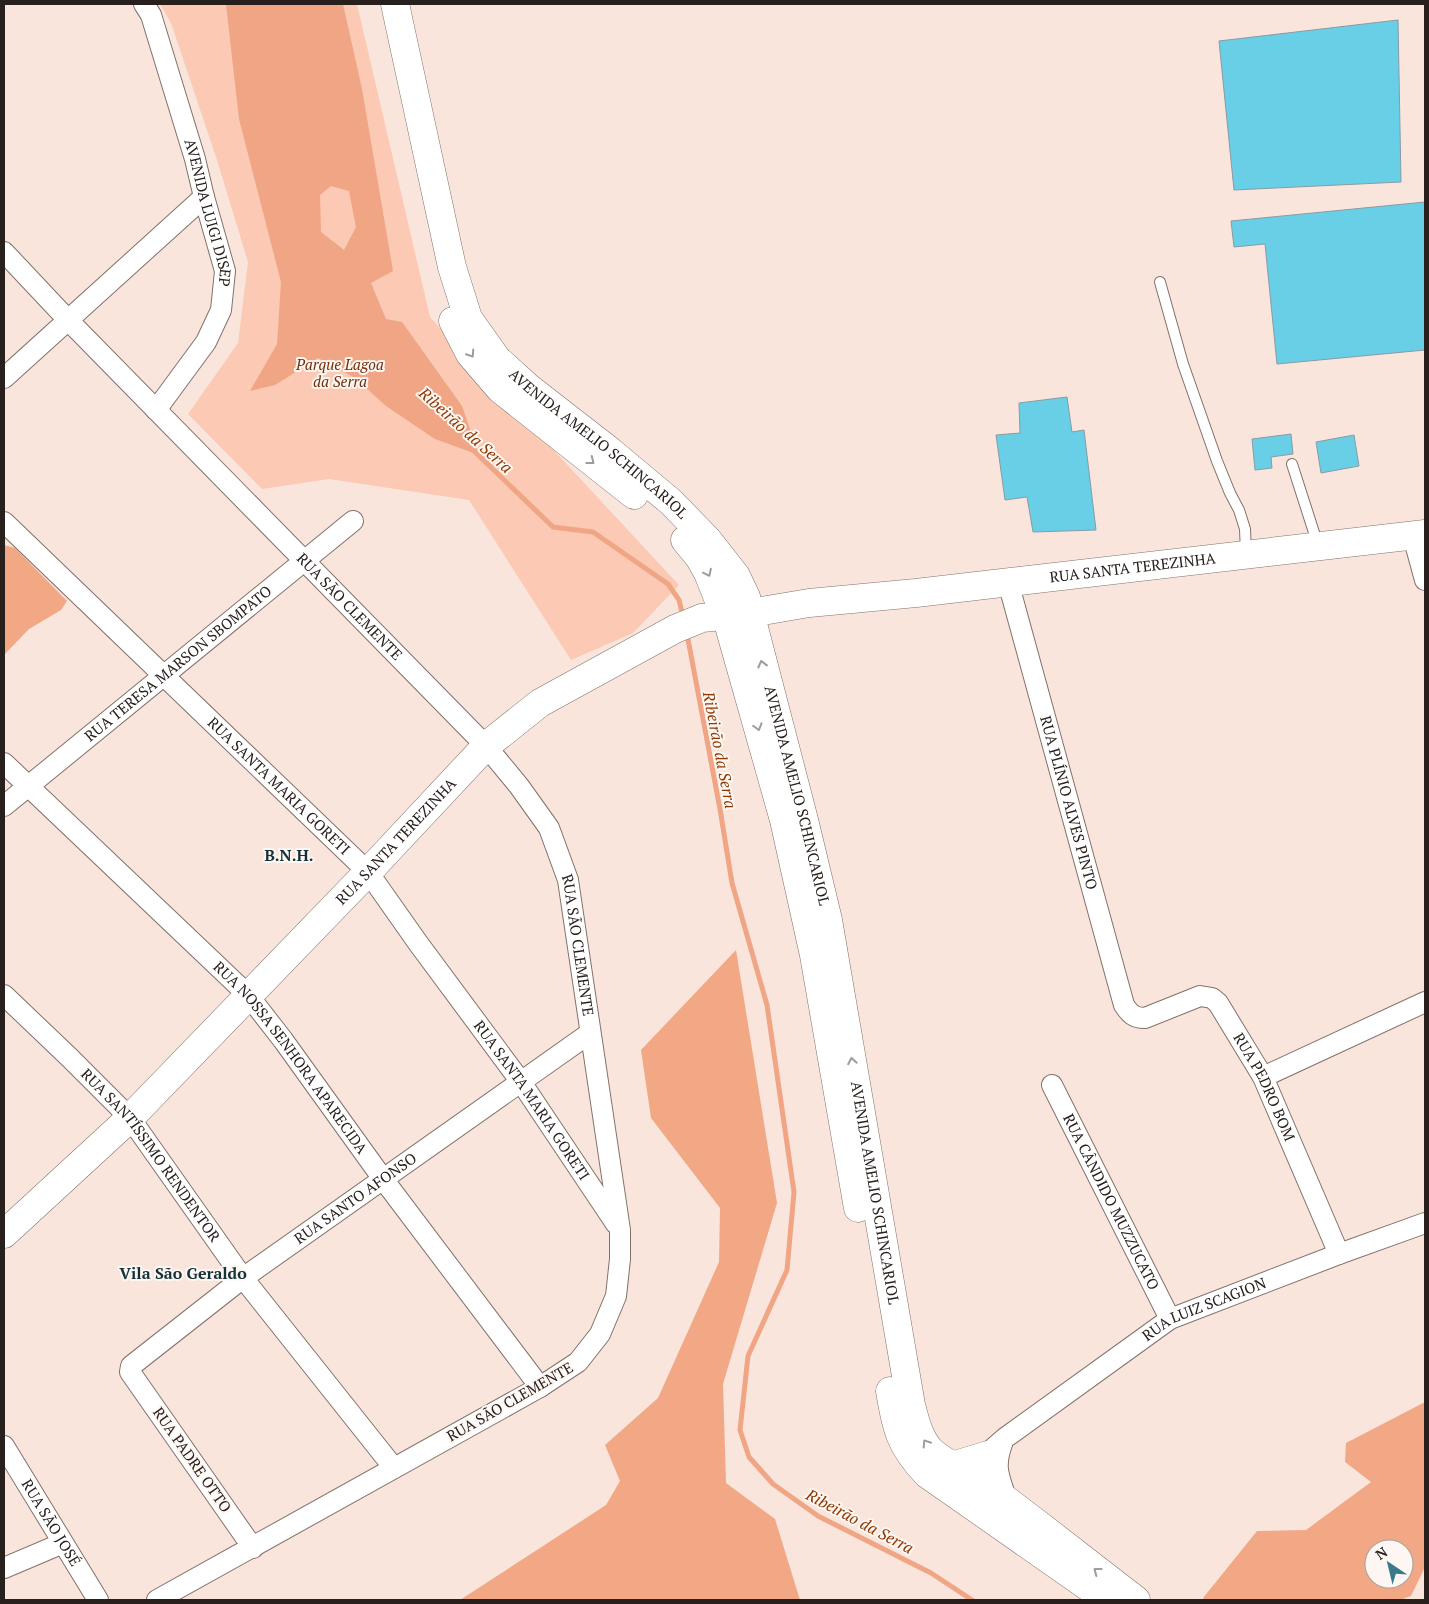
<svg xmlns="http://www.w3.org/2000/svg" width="1429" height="1604" viewBox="0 0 1429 1604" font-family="'PT Serif',serif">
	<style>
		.green { fill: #fbc9b4 }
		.forest { fill: #f2a785; fill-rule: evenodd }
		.water { fill: #f0a584; fill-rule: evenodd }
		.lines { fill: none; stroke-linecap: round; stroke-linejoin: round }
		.stream { stroke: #f0a584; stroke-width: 5 }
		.building { fill: #69cfe7; stroke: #879ca2 }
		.lane-casing { stroke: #837169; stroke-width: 12 }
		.street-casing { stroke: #837169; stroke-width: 22 }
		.secondary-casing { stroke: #837169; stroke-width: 29 }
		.lane { stroke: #fff; stroke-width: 10 }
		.street { stroke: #fff; stroke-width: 20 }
		.secondary { stroke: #fff; stroke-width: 28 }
		.oneway { stroke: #9e9b99 }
		.labels { text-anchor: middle; stroke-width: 4; stroke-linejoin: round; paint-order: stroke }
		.street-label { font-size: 15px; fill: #28201d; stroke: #fef6f2 }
		.park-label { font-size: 15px; font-style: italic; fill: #722f0b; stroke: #fef6f2 }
		.water-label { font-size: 16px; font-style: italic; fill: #8e3700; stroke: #fef6f2 }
		.neighbourhood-label { font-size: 16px; font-weight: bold; fill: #113239; stroke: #fef6f2 }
	</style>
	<rect width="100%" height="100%" fill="#fae5dd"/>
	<!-- green -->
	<polygon class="green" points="160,4 357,4 430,317 679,585 633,633 571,660 469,500 329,479 262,489 188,414 238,343 248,262 216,157 171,23"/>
	<!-- forest -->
	<g class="forest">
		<polygon points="4,545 15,548 67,601 61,610 29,629 4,655"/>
		<polygon points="736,950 777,1203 723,1384 726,1483 775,1519 800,1600 460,1600 606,1505 620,1481 605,1445 658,1398 719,1262 720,1208 651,1118 641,1050"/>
		<path d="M1425,1402V1567L1411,1596L1400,1600H1205L1203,1598L1257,1531L1306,1530L1371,1482L1345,1462L1346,1443ZM1374,1549H1404V1579H1374Z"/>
	</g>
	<!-- water -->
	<path class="water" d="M226,4H343L362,89L393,271L371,283L386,319L402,322L462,406L479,455L435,439L386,406L355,378L318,358L275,385L250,391L277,344L281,282L239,119ZM331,186L349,191L356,227L344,250L321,232L320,195Z"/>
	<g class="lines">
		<!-- stream -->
		<g class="stream">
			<polyline points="474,451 553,527 593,532 668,584 679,600 683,616"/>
			<polyline points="687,634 720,809 732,883 767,1005 794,1192 787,1270 748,1356 740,1430 749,1457 773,1484 818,1516 931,1573 972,1600"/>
		</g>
	</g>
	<!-- building -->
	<g class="building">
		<polygon points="1398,20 1401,182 1234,190 1219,41"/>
		<polygon points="1425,202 1425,350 1277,364 1265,244 1234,247 1231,221"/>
		<polygon points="1067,397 1072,432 1084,430 1096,530 1033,532 1027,497 1005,500 996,435 1020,433 1019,403"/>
		<polygon points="1291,434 1293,454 1271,457 1272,468 1255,470 1252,439"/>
		<polygon points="1354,435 1359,466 1321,473 1316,442"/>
	</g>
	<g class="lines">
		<defs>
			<g id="lane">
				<polyline points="1160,282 1183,364 1217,461 1230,493 1239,510 1245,529 1246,553"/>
				<polyline points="1292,464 1318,545"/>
			</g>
			<g id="street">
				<path id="s1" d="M144,4L151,15L195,159L204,197L225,271L221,310L206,342L156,410"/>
				<path id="s2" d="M4,252L68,320L486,746L519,786L549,828L568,880L620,1230V1259L616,1296L600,1334L578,1362L540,1387L157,1600"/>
				<polyline points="4,378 204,197"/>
				<path id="s3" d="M4,522L368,872L418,943L521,1082L616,1224"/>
				<polyline points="1413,536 1425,580"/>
				<path id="s4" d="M1008,582L1124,1005C1130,1014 1134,1018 1145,1018L1200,996L1212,998L1218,1003L1263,1077L1339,1254"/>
				<path id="s5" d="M4,763L248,995L283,1040L383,1179L540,1387"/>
				<path id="s6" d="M4,806L353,521"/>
				<path id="s7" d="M4,995L70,1058L130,1118L243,1278L394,1468"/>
				<polyline points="1263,1077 1425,1002"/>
				<path id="s8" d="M1052,1085L1170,1319"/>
				<path d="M1002,1444C993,1469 1000,1478 1007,1501"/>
				<path id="s9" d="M4,1446L98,1600"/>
				<path id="s10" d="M983,1466L990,1451L1005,1438L1170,1319L1339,1254L1425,1223"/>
				<path id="s11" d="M253,1548L130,1372L131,1366L243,1278L590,1033"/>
				<polyline points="4,1568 63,1543"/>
			</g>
			<g id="secondary">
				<path id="s12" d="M395,4L452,267L468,318L497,359L529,388L610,451L671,502L707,539L736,576L746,597L804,820L828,920L911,1405C915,1420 919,1438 930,1450C945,1465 965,1470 982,1482C1034,1520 1085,1561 1136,1600"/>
				<polyline points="453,321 470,354 500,389 634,495"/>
				<polyline points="685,540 699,557 708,573 729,626 784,820 814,955 858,1208"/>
				<path id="s13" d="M4,1234L130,1118L368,872L486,746L540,703L675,629L702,618L750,613L809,603L916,593L1425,534"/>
				<path d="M890,1391C896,1428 900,1446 927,1474L1107,1600"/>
				<polyline points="952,1466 988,1455"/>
			</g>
		</defs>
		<!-- lane casing -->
		<use href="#lane" class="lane-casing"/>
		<!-- street casing -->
		<use href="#street" class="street-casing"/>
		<!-- secondary casing -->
		<use href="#secondary" class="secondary-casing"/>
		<!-- lane -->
		<use href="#lane" class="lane"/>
		<!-- street -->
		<use href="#street" class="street"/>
		<!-- secondary -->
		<use href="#secondary" class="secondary"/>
	</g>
	<!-- one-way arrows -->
	<defs><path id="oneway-chevron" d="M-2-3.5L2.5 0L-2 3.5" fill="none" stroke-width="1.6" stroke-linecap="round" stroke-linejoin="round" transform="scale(1.25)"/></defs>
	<g class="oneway">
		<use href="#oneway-chevron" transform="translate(471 354) rotate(57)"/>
		<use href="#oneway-chevron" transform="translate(591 461) rotate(38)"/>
		<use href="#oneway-chevron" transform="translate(708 573) rotate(64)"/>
		<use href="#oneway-chevron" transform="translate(762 664) rotate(-104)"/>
		<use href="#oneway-chevron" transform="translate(758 727) rotate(74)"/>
		<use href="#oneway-chevron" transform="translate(852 1061) rotate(-100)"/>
		<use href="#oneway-chevron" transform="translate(926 1443) rotate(-123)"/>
		<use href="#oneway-chevron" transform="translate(1097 1571) rotate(-143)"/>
	</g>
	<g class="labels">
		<!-- street labels -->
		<g class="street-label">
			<text dy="5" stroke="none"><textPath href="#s1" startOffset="219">AVENIDA LUIGI DISEP</textPath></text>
			<text dy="5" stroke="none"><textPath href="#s12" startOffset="505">AVENIDA AMELIO SCHINCARIOL</textPath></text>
			<text dy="5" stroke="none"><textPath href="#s13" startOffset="1372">RUA SANTA TEREZINHA</textPath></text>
			<text dy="5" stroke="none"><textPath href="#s2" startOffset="495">RUA SÃO CLEMENTE</textPath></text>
			<text dy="5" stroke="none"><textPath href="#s6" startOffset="225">RUA TERESA MARSON SBOMPATO</textPath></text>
			<text dy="5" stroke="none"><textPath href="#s3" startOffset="381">RUA SANTA MARIA GORETI</textPath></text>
			<text dy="5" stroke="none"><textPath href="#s12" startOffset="925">AVENIDA AMELIO SCHINCARIOL</textPath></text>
			<text dy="5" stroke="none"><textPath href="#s4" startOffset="229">RUA PLÍNIO ALVES PINTO</textPath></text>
			<text dy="5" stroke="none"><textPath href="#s13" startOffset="555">RUA SANTA TEREZINHA</textPath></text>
			<text dy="5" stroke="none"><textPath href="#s2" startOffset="915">RUA SÃO CLEMENTE</textPath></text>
			<text dy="5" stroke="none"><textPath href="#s5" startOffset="412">RUA NOSSA SENHORA APARECIDA</textPath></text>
			<text dy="5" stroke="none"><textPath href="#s4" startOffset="640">RUA PEDRO BOM</textPath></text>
			<text dy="5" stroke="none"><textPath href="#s3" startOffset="786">RUA SANTA MARIA GORETI</textPath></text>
			<text dy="5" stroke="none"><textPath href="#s7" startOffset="218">RUA SANTÍSSIMO RENDENTOR</textPath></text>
			<text dy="5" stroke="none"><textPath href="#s12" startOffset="1330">AVENIDA AMELIO SCHINCARIOL</textPath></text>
			<text dy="5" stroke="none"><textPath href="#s11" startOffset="501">RUA SANTO AFONSO</textPath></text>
			<text dy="5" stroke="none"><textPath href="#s8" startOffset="131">RUA CÂNDIDO MUZZUCATO</textPath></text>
			<text dy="5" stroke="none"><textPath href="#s10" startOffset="275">RUA LUIZ SCAGION</textPath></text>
			<text transform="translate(510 1402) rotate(-30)" y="5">RUA SÃO CLEMENTE</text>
			<text transform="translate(192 1460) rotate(55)" y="5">RUA PADRE OTTO</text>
			<text dy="5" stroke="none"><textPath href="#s9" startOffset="90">RUA SÃO JOSÉ</textPath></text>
		</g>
		<!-- park labels -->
		<g class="park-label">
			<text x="340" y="370">Parque Lagoa<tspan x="340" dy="17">da Serra</tspan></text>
		</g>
		<!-- water labels -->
		<g class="water-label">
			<text transform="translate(466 430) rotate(42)" y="6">Ribeirão da Serra</text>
			<text transform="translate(720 750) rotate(79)" y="6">Ribeirão da Serra</text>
			<text transform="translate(860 1521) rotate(28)" y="6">Ribeirão da Serra</text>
		</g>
		<!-- neighbourhood labels -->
		<g class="neighbourhood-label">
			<text x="289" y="861">B.N.H.</text>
			<text x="183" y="1279">Vila São Geraldo</text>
		</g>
	</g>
	<!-- border -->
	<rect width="1429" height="1604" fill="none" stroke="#28201d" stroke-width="10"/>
	<!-- north arrow -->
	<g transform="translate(1389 1564) rotate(325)"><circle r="24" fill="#fef6f2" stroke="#a8a09d"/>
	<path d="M0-4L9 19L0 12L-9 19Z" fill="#377b8b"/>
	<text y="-8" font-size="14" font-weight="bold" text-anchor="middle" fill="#28201d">N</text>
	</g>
</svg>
